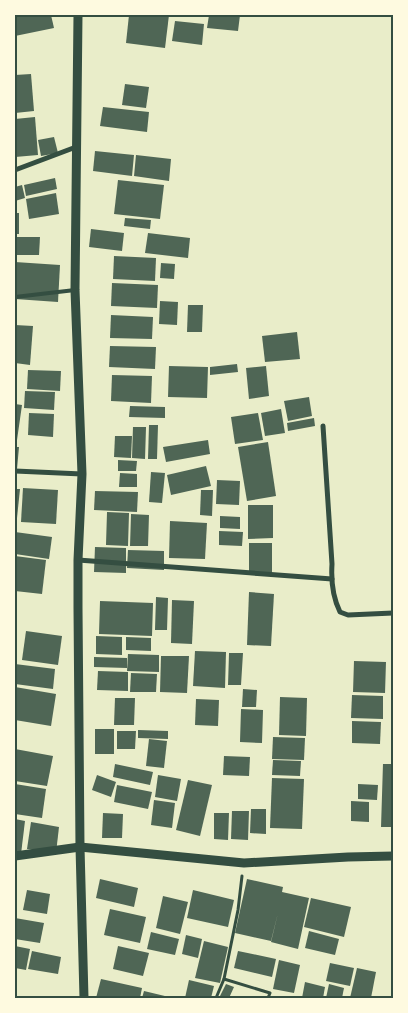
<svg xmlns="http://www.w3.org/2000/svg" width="408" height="1013" viewBox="0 0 408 1013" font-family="'Roboto Condensed',sans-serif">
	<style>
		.building { fill: #4f6655 }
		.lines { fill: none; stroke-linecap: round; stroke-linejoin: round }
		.path { stroke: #344e41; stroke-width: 3 }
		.service { stroke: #344e41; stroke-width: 4 }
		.minor { stroke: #344e41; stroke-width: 5 }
		.tertiary { stroke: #344e41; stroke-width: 9 }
		.neatline { fill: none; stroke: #344e41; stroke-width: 2 }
	</style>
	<rect width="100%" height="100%" fill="#e9edc9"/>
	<!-- building -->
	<g class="building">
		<polygon points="15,15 51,15 54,28 15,36"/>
		<polygon points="129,15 169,15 165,48 126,43"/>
		<polygon points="209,15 240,15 238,31 207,28"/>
		<polygon points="175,21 204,24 202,45 172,41"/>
		<polygon points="31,74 34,111 15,113 15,75"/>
		<polygon points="125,84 149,87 146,108 122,105"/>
		<polygon points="103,107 149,112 147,132 100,126"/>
		<polygon points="35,117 38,155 15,157 15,119"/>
		<polygon points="54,137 58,153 41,156 38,140"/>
		<polygon points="95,151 134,155 132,176 93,171"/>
		<polygon points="136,155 171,159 169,181 134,176"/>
		<polygon points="55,178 57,189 26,196 24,185"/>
		<polygon points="118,180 164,185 160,219 114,214"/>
		<polygon points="22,185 25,198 15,201 15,187"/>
		<polygon points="56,193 59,214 29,219 26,199"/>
		<rect x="15" y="213" width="4" height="21"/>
		<polygon points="125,218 151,220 150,229 124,226"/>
		<polygon points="91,229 124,233 122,251 89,247"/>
		<polygon points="148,233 190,238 188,258 145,253"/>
		<polygon points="15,237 40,237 39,255 15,255"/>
		<polygon points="114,256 156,258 155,281 113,279"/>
		<polygon points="15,262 60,265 58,302 15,299"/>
		<polygon points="161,263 175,264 174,279 160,278"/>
		<polygon points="112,283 158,285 157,308 111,306"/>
		<polygon points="160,301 178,302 177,325 159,324"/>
		<polygon points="188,305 203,305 202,332 187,332"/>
		<polygon points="111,315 153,317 152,339 110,338"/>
		<polygon points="15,325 33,326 30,365 15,363"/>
		<polygon points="297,332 300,359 265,362 262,336"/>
		<polygon points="110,346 156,347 155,369 109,367"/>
		<polygon points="237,364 238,372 210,375 210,367"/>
		<polygon points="169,366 208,367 207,398 168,397"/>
		<polygon points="266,366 269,396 249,399 246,368"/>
		<polygon points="28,370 61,371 60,391 27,389"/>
		<polygon points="112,375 152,376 151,403 111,401"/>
		<polygon points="25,391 55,392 54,410 24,408"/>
		<polygon points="309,397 312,416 288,421 284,401"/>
		<polygon points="15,404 22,405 16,447 19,447 17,469 15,469"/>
		<polygon points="130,406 165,407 165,418 129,417"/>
		<polygon points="281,409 285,433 265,436 261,413"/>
		<polygon points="29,413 54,414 53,437 28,435"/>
		<polygon points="258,413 263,440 235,444 231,417"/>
		<polygon points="314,418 315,426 288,431 287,423"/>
		<polygon points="149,425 158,425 157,459 148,459"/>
		<polygon points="133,427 146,427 145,459 132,458"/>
		<polygon points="115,436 132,436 131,458 114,457"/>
		<polygon points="208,440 210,454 166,462 163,447"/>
		<polygon points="268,442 276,496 247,501 238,447"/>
		<polygon points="118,460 137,461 136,471 118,471"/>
		<polygon points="206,466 211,486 171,495 167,475"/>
		<polygon points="151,472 165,473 162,503 149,502"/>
		<polygon points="120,473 137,474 137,487 119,487"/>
		<polygon points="217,480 240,481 239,505 216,504"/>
		<polygon points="23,488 58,490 56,524 21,522"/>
		<polygon points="15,489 20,489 17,518 15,518"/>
		<polygon points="201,490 213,490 212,516 200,515"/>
		<polygon points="95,491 138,492 137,512 94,510"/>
		<polygon points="248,505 273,505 273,538 248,539"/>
		<polygon points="107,512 129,513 128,546 106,545"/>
		<polygon points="131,514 149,515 148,546 130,546"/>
		<polygon points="220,516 240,517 240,529 220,528"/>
		<polygon points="170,521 207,523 205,559 169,558"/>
		<polygon points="219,531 243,532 242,546 219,545"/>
		<polygon points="15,532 52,537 49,559 15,554"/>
		<polygon points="249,543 272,543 272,576 249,575"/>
		<polygon points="95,547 126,548 126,573 94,572"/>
		<polygon points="128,550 164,551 164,570 127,568"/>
		<polygon points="15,556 46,560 42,594 15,591"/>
		<polygon points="249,592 274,594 271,646 247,645"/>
		<polygon points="156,597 168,598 167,630 155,630"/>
		<polygon points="172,600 194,601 192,644 171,643"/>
		<polygon points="100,601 153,603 152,636 99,634"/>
		<polygon points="26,631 62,636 58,665 22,660"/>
		<polygon points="96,636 122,637 122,655 96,654"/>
		<polygon points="126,637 151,638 151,651 126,650"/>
		<polygon points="195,651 226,652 225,688 193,686"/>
		<polygon points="229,653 243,653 241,685 228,685"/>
		<polygon points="128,654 159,655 159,672 127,671"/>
		<polygon points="161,656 189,656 187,693 160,692"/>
		<polygon points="94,657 127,658 127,668 94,667"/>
		<polygon points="354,661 386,662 385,693 353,692"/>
		<polygon points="15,664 55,669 53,689 15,684"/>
		<polygon points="98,671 128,672 128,691 97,690"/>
		<polygon points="131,673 157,674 156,692 130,692"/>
		<polygon points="15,687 56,694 51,726 15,720"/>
		<polygon points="243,689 257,690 256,707 242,707"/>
		<polygon points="352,695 383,696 383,719 351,718"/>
		<polygon points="280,697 307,698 306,736 279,735"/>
		<polygon points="115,698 135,698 134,725 114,725"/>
		<polygon points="196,699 219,700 218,726 195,725"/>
		<polygon points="241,709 263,710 262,743 240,742"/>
		<polygon points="352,721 381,722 380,744 352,743"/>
		<rect x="95" y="729" width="19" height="25"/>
		<polygon points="138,730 168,731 168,739 138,738"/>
		<polygon points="117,731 136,731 135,749 117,749"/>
		<polygon points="273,737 305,738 304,760 272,759"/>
		<polygon points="149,739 167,741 164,768 146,766"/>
		<polygon points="15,749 53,756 47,786 15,781"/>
		<polygon points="224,756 250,757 249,776 223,775"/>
		<polygon points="273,760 301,761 300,776 272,775"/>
		<polygon points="115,764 153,772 150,785 113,777"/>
		<polygon points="383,764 393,764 393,827 381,827"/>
		<polygon points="97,775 116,782 111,797 92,790"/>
		<polygon points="158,775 181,779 177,801 155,797"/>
		<polygon points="272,778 304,779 302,829 270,828"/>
		<polygon points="188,780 212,785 200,836 176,830"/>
		<polygon points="15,784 46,789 42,818 15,814"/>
		<polygon points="358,784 378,785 377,800 358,799"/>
		<polygon points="117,785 152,792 148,809 114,802"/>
		<polygon points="154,800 175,803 172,828 151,825"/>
		<polygon points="351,801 369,802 369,822 351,821"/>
		<polygon points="251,809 266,809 266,834 250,833"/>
		<polygon points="232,811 249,811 248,840 231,839"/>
		<polygon points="103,813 123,814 122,838 102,838"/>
		<polygon points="214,813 229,813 228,840 214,839"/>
		<polygon points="15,819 25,821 21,854 15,853"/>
		<polygon points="31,822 59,827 56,853 27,849"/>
		<polygon points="100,879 138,888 134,907 96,898"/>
		<polygon points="247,879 283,887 282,892 309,898 298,949 271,942 278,913 271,941 235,933"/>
		<polygon points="27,890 50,894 47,914 23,910"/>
		<polygon points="193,890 234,900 228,927 187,918"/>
		<polygon points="163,896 188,902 180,934 156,928"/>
		<polygon points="311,898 351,907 344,937 304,927"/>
		<polygon points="110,909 146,917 140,943 104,935"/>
		<polygon points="15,918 44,923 40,943 15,939"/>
		<polygon points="309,931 339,939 335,955 305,948"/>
		<polygon points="151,932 179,939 175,955 147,949"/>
		<polygon points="186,935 202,939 198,958 182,954"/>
		<polygon points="204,941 228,947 220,983 195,978"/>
		<polygon points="15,946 30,949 26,970 15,968"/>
		<polygon points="118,946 149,953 143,976 113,969"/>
		<polygon points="32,951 61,957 58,974 28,969"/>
		<polygon points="238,951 276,959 272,977 234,968"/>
		<polygon points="279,960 300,965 294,993 273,989"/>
		<polygon points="330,963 354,968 350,986 326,981"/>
		<polygon points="357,968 376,972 371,998 350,998"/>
		<polygon points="101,979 142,988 140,998 96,998"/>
		<polygon points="189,980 214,986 211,998 185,998"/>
		<polygon points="305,982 325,987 323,998 302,998"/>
		<polygon points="226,984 234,987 229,998 219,998"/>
		<polygon points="329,984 344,988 342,998 326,998"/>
		<polygon points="144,991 169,997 169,998 142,998"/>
	</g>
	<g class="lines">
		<!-- path -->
		<g class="path">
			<polyline points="224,979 270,993 268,998"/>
			<polyline points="216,998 224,979 238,910 242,876"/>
		</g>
		<!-- service -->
		<polyline class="service" points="15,297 75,290"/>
		<!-- minor -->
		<g class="minor">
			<polyline points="15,170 76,147"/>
			<path d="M323,426L332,564C331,580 333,598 340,612L348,615L393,613"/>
			<polyline points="15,471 82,474"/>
			<polyline points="78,560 332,579"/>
		</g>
		<!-- tertiary -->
		<g class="tertiary">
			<polyline points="78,15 75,290 82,474 78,560 78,608 80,847 84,998"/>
			<polyline points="15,856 80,847 244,863 348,857 393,856"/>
		</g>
	</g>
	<!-- border -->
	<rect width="408" height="1013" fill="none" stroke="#fefae0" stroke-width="32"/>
	<rect x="16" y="16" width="376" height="981" class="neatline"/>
</svg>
